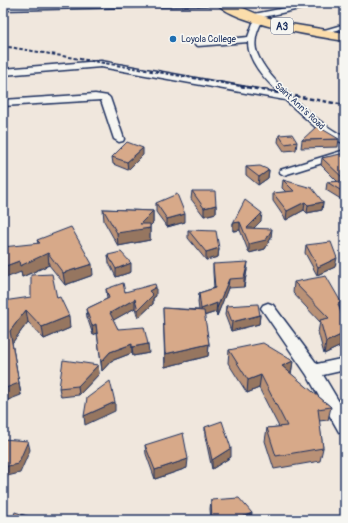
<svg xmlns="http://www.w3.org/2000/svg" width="348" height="523" viewBox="0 0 348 523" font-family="Pangolin,sans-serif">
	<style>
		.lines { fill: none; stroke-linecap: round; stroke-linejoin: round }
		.minor-casing { stroke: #1b2f5e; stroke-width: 3 }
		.trunk-casing { stroke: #1b2f5e; stroke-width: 3 }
		.minor { fill: #f6f6f2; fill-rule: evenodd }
		.trunk { fill: #fbddab; fill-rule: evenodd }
		.rail-far1 { stroke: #1b2f5e; stroke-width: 2; stroke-dasharray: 3.5 2; stroke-linecap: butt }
		.rail { stroke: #1b2f5e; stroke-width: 2.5; stroke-dasharray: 4.5 2.5; stroke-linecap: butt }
		.wall { fill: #b99176; stroke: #1b2f5e }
		.shaded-wall { fill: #967660; stroke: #1b2f5e }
		.building { fill: #d7a989; stroke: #1b2f5e }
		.poi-dot { fill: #1f6fb2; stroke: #f6f6f2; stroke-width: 1.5 }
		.labels { text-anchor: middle; stroke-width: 3.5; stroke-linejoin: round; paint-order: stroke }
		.far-poi-label { font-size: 9px; fill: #1b2f5e; stroke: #f6f6f2; text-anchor: start }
		.far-street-label { font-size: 9px; fill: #1b2f5e; stroke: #f6f6f2 }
		.shield { fill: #f6f6f2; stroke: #5d6b8a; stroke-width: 1 }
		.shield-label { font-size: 10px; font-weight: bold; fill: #1b2f5e }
	</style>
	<rect width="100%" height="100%" fill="#f0e7dd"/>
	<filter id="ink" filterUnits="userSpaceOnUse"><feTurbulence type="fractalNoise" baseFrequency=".025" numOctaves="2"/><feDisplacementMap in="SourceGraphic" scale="8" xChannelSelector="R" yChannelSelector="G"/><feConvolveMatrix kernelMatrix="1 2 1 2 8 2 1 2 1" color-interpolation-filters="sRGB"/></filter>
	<g filter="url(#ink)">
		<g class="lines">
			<defs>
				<g id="minor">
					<polygon points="127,3 223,3 219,5 3,10 3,6"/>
					<polygon points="235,3 251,3 235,7 231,5"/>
					<path d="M311,3H326L259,18L263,20C257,30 253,42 257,53C267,80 319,124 345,137V144L322,133L285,100L101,67L3,75V69L101,61L279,93C265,79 248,62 248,42L198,46L194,44L198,42L248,37L253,23L259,18H254V14Z"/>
					<polygon points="345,24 345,28 325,33 321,31"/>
					<polygon points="95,94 108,96 110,98 124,139 123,141 119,142 114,139 101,100 3,106 3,100"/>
					<polygon points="345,150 345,156 284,175 279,172 280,170"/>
					<polygon points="268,303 273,305 317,364 345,358 345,370 323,375 345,412 345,434 339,432 307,375 261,308 263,305"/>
				</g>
				<path id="trunk" d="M217,3H232L257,14L284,23L345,33V41C319,37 231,23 217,3Z"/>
			</defs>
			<!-- minor casing -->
			<use href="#minor" class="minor-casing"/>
			<!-- trunk casing -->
			<use href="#trunk" class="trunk-casing"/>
			<!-- minor -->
			<use href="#minor" class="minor"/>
			<!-- trunk -->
			<use href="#trunk" class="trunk"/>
			<!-- rail-far1 -->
			<polyline class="rail-far1" points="3,46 246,87"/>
			<!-- rail -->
			<polyline class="rail" points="240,86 345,105"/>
		</g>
		<!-- wall -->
		<g class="wall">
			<polygon points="279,135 297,142 296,150 284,151 278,142"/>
			<polygon points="339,139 338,147 301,148 302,140"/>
			<polygon points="345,154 345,201 344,201 326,190 327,182 338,182 321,165 322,158"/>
			<polygon points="143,155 128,170 113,164 112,157"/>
			<polygon points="246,167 269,170 268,178 258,185 246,175"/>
			<polygon points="283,180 323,202 322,210 307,213 304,210 286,220 273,201 273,193 286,192 282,188"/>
			<polygon points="192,191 216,205 216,213 204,216 191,199"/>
			<polygon points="156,203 185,222 167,227 156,212"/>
			<polygon points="103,209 153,211 153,223 150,226 150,240 118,246 104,221"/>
			<polygon points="261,221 254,228 271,238 265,249 249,253 240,230 233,231 233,223"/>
			<polygon points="188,230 219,248 218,257 206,260 188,238"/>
			<polygon points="37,240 93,275 65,285 49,265 22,277 21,272 38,243"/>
			<polygon points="306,245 335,267 317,275 305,253"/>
			<polygon points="108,255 131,272 116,277 109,263"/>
			<polygon points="213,264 247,270 244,287 228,288 217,316 216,312 204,316 209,344 208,356 165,367 163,308 199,310 198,302 199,293 214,288 213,272"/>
			<polygon points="294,282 341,302 340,311 345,344 324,354 318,332 320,322 293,293"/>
			<polygon points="106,289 156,296 153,298 153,304 138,318 135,308 113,320 118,329 149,353 133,356 132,353 111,361 102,371 97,333 93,335 87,317 86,309 107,299"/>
			<polygon points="57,298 70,328 44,339 28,322 12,343 21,395 3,301"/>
			<polygon points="226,306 260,315 259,324 231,331 225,315"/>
			<polygon points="229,350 293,361 291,374 331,407 328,420 319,421 323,448 320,461 274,469 265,441 267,428 279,427 259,388 247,393 228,363"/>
			<polygon points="98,365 99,374 79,395 61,397 59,388"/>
			<polygon points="205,427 231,457 212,469 205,436"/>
			<polygon points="145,445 187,468 155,479 146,454"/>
			<polygon points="211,500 251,520 211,520 210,509"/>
		</g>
		<!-- shaded-wall -->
		<g class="shaded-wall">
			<polygon points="143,148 143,155 128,170 127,162"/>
			<polygon points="269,170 268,178 258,185 259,177"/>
			<polygon points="305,202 304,210 286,220 287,211"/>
			<polygon points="323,202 322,210 307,213 308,205"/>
			<polygon points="216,205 216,213 204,216 204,208"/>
			<polygon points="153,211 153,223 147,229 150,228 150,240 118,246 117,233 140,224"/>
			<polygon points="262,213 261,221 246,236 247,228"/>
			<polygon points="185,214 185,222 167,227 167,219"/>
			<polygon points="240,222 240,230 233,231 233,223"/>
			<polygon points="272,229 271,238 265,249 249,253 249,244"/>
			<polygon points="219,248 218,257 206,260 206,252"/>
			<polygon points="48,253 49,265 22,277 21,272 3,279 3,267 19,261"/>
			<polygon points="337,258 335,267 317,275 318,267"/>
			<polygon points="248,262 247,270 244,287 244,278"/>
			<polygon points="131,263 131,272 116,277 116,269"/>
			<polygon points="92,264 93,275 65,285 63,273"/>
			<polygon points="229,279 228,288 217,316 217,308"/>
			<polygon points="156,287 156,296 153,298 153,304 138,318 138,310 149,291"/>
			<polygon points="135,299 135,308 110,322 110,313"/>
			<polygon points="341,302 339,313 338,304"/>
			<polygon points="217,303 216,312 200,317 201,309"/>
			<polygon points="26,310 28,322 12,343 21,395 3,402 3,389 10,331"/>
			<polygon points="260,315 259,324 231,331 232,322"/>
			<polygon points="69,316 70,328 44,339 42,327"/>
			<polygon points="96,324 97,333 93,335 92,326"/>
			<polygon points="345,333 345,344 324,354 326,342"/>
			<polygon points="132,344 132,353 111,361 102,371 101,362 110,352"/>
			<polygon points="148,344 149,353 133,356 132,347"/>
			<polygon points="209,344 208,356 165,367 165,354"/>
			<polygon points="293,361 291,374 282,366"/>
			<polygon points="98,365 99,374 79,395 78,386"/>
			<polygon points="261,375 259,388 247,393 248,380"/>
			<polygon points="115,402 115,411 85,425 84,416"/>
			<polygon points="28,441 30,450 20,473 3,477 3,467"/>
			<polygon points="231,448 231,457 212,469 212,460"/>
			<polygon points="188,459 187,468 155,479 155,470"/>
			<polygon points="252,513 251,520 235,520"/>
		</g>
		<!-- building -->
		<g class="building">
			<polygon points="317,126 339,139 302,140"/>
			<polygon points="292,134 297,142 285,144 279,135"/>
			<polygon points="127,142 143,148 127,162 112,157"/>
			<polygon points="345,153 345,180 322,158"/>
			<polygon points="260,166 269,170 259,177 246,167"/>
			<polygon points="283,180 312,188 323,202 308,205 305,202 287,211 273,193 294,191"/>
			<polygon points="345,181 345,193 327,182"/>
			<polygon points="192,191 215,191 216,205 204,208"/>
			<polygon points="177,194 185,214 167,219 156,203"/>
			<polygon points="245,200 262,213 247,228 272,229 266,240 249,244 240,222 233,223"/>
			<polygon points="103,209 153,211 140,224 150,224 150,228 117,233"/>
			<polygon points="71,227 92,264 63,273 48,253 20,266 19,261 3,267 3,247 40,243 37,240"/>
			<polygon points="188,230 216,231 219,248 206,252"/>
			<polygon points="331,242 337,258 318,267 306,245"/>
			<polygon points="121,252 131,263 116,269 108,255"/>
			<polygon points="248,262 244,278 229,279 217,308 217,303 201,309 199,293 215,288 213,264"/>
			<polygon points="52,274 57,298 60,297 69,316 42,327 26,310 10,331 19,383 3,389 3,301 31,297 31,275"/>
			<polygon points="326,276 341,302 338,304 345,326 345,333 326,342 320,320 329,318 294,282"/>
			<polygon points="123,283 125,292 155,284 156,287 149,291 153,295 138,310 135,299 110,313 118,329 144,327 148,344 132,347 132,344 110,352 101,362 96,324 92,326 86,309 109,298 106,289"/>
			<polygon points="258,304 260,315 232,322 226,306"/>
			<polygon points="163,308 204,311 209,344 165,354"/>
			<polygon points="263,343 293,361 282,366 331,407 318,409 323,448 276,456 267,428 287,426 261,375 248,380 229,350"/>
			<polygon points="63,360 98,365 78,386 59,388"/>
			<polygon points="110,381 115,402 84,416 87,398"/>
			<polygon points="222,421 231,448 212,460 205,427"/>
			<polygon points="183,433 188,459 155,470 145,445"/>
			<polygon points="3,439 28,441 18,464 3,467"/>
			<polygon points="239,498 252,513 235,520 212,520 211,500"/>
			<polygon points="15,512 39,520 12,520"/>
		</g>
	</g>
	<!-- markers -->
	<circle class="poi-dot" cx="173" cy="39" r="4"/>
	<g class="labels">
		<!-- far-poi labels -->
		<g class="far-poi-label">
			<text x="181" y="42">Loyola College</text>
		</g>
		<!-- far-street labels -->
		<g class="far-street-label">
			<text transform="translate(300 106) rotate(43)" y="3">Saint Ann's Road</text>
		</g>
		<!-- shield labels -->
		<rect class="shield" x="271" y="18" width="22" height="16" rx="3"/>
		<g class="shield-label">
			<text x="282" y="30">A3</text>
		</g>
	</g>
	<!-- margin -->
	<rect width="348" height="523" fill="none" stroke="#f6f6f2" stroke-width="16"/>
	<rect x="8" y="8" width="332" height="507" fill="none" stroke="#1b2f5e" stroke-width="1.5" filter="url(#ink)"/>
</svg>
